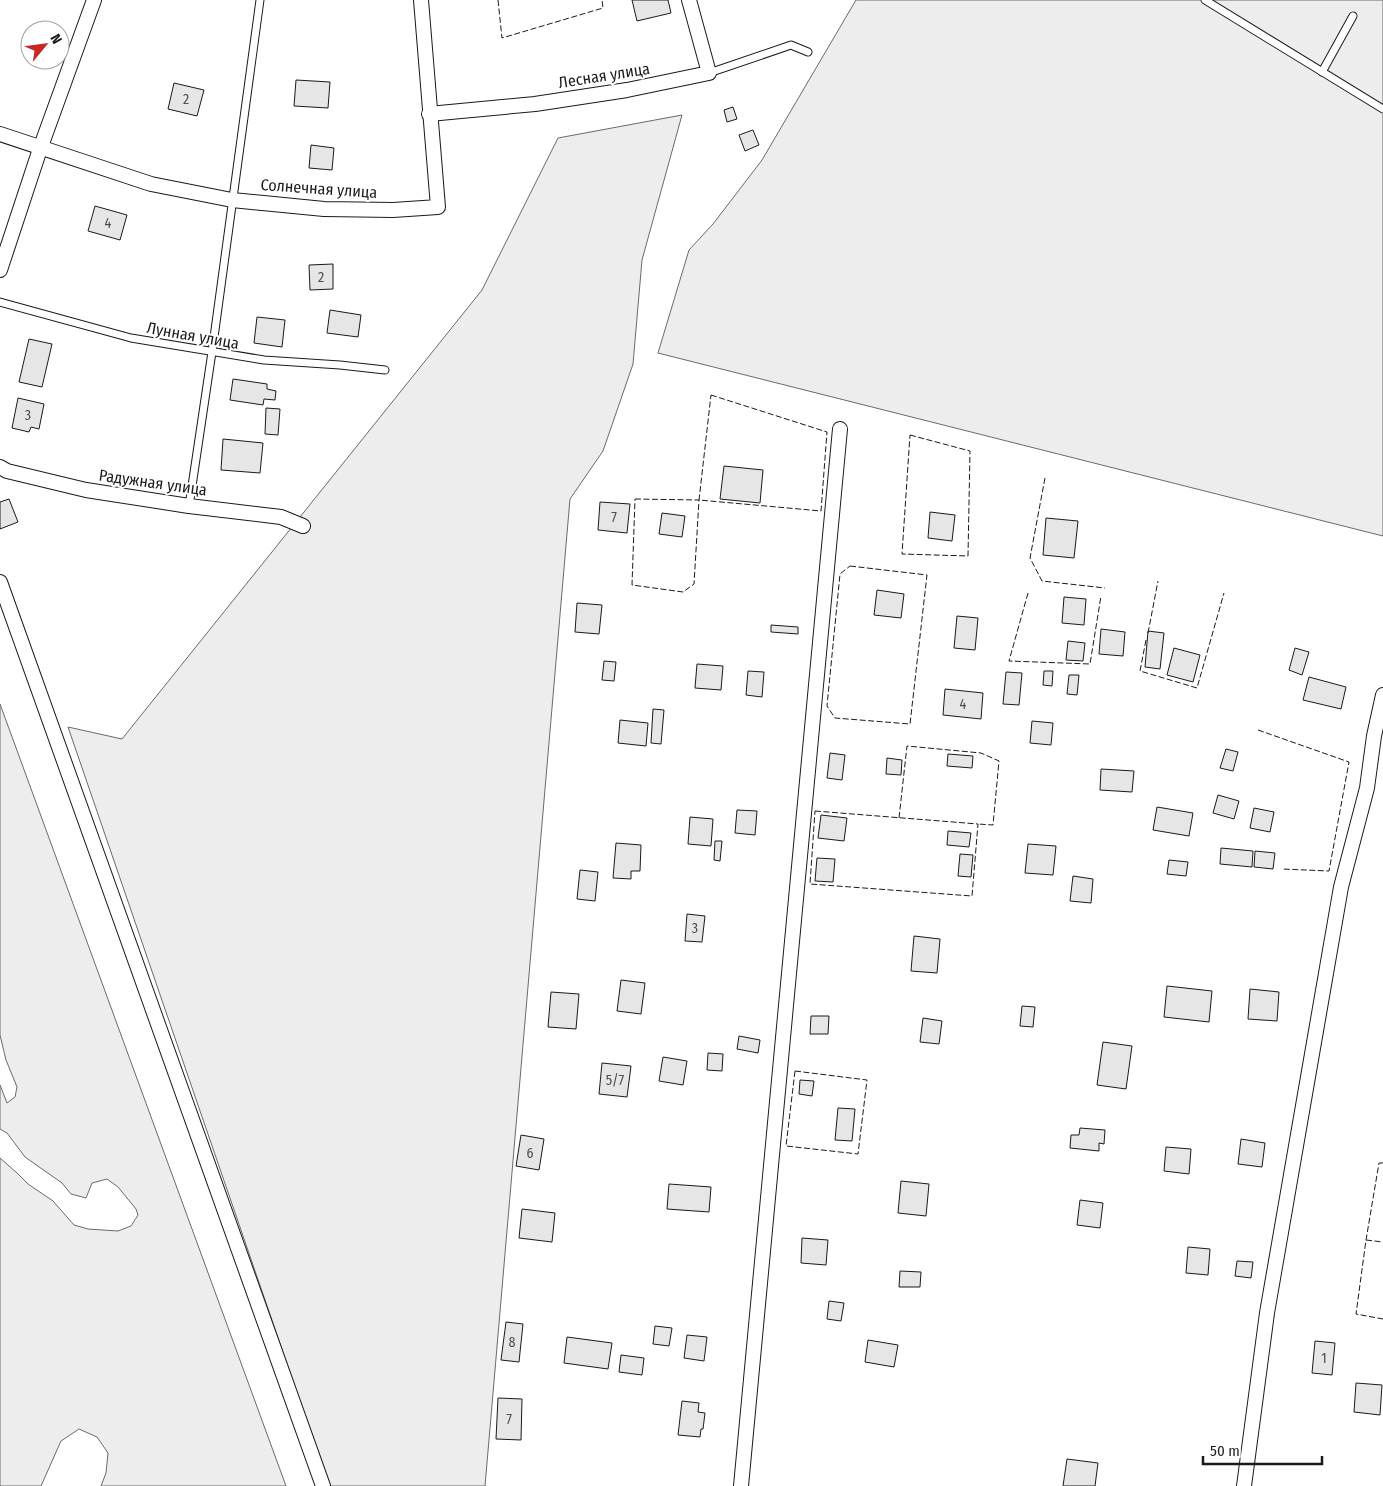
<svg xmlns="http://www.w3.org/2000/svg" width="1383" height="1486" viewBox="0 0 1383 1486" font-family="'Fira Sans Condensed',sans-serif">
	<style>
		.built { fill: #ededed; stroke: #6a6a6a }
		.building { fill: #e6e6e6; stroke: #1a1a1a }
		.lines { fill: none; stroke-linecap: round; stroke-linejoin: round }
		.lane-casing { stroke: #1a1a1a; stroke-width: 9 }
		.street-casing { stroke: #1a1a1a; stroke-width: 16 }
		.lane { stroke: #fff; stroke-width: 7 }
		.street { stroke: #fff; stroke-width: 14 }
		.fence { stroke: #1a1a1a; stroke-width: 1; stroke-dasharray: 6 2.5; stroke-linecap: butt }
		.labels { text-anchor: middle; stroke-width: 4; stroke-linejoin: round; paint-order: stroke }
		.number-label { font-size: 14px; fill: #4d4d4d }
		.street-label { font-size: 16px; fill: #1a1a1a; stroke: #fff }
	</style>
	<rect width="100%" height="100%" fill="#fff"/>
	<!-- built -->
	<g class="built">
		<polygon points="856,0 1383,0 1383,536 658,353 689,250 713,224 762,160"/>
		<polygon points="682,115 642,260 633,364 603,451 570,499 485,1486 329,1486 68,727 122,739 482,290 558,138"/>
		<polygon points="0,704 286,1486 101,1486 106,1473 108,1453 97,1437 79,1429 61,1441 41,1486 0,1486 0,1158 17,1173 28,1184 53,1201 74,1225 88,1229 118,1231 131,1226 138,1215 136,1209 118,1187 107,1179 92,1183 86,1198 71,1194 62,1183 25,1157 7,1133 0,1129 0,1085 7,1103 15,1097 17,1087 6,1060 0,1035"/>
	</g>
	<!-- building -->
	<g class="building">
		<polygon points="632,0 668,0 671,13 637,21"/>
		<polygon points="296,80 330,82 328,108 294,106"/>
		<polygon points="174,83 204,90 197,116 168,109"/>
		<polygon points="733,107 737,119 727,122 724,110"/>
		<polygon points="753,130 759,145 745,151 739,135"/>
		<polygon points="311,145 334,148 332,170 309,168"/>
		<polygon points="95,206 127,215 120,240 88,231"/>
		<polygon points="333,264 333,289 310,290 309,265"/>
		<polygon points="330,310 361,315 358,337 327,333"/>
		<polygon points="257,317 285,320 282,347 254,343"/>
		<polygon points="29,339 52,344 42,387 19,382"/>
		<polygon points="233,379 267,384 267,389 276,391 275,400 264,399 263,405 230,400"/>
		<polygon points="18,398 44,404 39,429 31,427 29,432 12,428"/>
		<polygon points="266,408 280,409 278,435 265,434"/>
		<polygon points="223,439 263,443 260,473 221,470"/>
		<polygon points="724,466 763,470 760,503 720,499"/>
		<polygon points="9,499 18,522 0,529 0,502"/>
		<polygon points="600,502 630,504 627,533 598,530"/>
		<polygon points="930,512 955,515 952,541 928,538"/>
		<polygon points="662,513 685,516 682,537 659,534"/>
		<polygon points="1046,518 1078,521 1074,558 1043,555"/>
		<polygon points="877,590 904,594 901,618 874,615"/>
		<polygon points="1064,597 1086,599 1084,625 1062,623"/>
		<polygon points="577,603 602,605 599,634 575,632"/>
		<polygon points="957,616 978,618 975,650 954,648"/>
		<polygon points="771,625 798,627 798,634 771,632"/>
		<polygon points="1101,629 1125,632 1123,656 1099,654"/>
		<polygon points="1148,631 1164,633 1160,669 1145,667"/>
		<polygon points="1068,641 1085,643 1083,661 1066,660"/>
		<polygon points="1174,648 1200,655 1193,682 1167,675"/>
		<polygon points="1295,648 1309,652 1302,675 1289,670"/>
		<polygon points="604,661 616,662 614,681 602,680"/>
		<polygon points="697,664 723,666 721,690 695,688"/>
		<polygon points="748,671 764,672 762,697 746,695"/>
		<polygon points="1044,671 1053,671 1052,686 1043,685"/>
		<polygon points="1006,672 1022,673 1019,705 1003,704"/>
		<polygon points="1069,675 1079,675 1077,695 1067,694"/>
		<polygon points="1309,677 1346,687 1341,709 1303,700"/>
		<polygon points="945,689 983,693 981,719 943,715"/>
		<polygon points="653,709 664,710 661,744 651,743"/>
		<polygon points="620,720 648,723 646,746 618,743"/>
		<polygon points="1032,721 1053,723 1051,745 1030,743"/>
		<polygon points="1226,749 1238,752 1233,771 1220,768"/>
		<polygon points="830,753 845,755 842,780 827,778"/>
		<polygon points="948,754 973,756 972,768 947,766"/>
		<polygon points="887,758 902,760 901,775 886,774"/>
		<polygon points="1101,769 1134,771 1132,792 1100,790"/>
		<polygon points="1218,795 1239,801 1234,819 1213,813"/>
		<polygon points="1157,807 1193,813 1189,836 1153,830"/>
		<polygon points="1254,808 1274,812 1270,832 1250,828"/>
		<polygon points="737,810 757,811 755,835 735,833"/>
		<polygon points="821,815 847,818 844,841 818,838"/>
		<polygon points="690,817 713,819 711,846 688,844"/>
		<polygon points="948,831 971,833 969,847 947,845"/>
		<polygon points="715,841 722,841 720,861 714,860"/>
		<polygon points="616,843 641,845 640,871 631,871 631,879 613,878"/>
		<polygon points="1028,844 1056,846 1053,875 1025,873"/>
		<polygon points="1221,848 1253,851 1252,867 1220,864"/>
		<polygon points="1255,851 1275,853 1273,869 1254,867"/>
		<polygon points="960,854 973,855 971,877 958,876"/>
		<polygon points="817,858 835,859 833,882 815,881"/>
		<polygon points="1169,860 1188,862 1186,876 1167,874"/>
		<polygon points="580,870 598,872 595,901 577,899"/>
		<polygon points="1073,876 1093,879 1091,903 1070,901"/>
		<polygon points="687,914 705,916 702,942 685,941"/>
		<polygon points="914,936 940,939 937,973 911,971"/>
		<polygon points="621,980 645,983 641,1014 617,1011"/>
		<polygon points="1167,986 1212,991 1209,1022 1164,1017"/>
		<polygon points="1250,989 1279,992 1277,1021 1248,1019"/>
		<polygon points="551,992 579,994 576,1029 548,1027"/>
		<polygon points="1022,1006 1035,1007 1033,1027 1020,1026"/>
		<polygon points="811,1016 829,1016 828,1034 810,1034"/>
		<polygon points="923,1018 942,1021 939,1044 920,1042"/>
		<polygon points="739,1036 760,1040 758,1053 737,1049"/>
		<polygon points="1103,1042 1132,1046 1126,1089 1097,1085"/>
		<polygon points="708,1053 723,1054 722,1071 707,1070"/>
		<polygon points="663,1057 687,1061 683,1085 659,1081"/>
		<polygon points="602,1063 631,1066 627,1097 599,1094"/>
		<polygon points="800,1080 814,1081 812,1096 799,1094"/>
		<polygon points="838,1108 855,1109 852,1141 835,1140"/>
		<polygon points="1080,1128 1105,1130 1104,1144 1099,1143 1099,1151 1070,1148 1071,1135 1079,1135"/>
		<polygon points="521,1135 544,1139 539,1170 516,1166"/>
		<polygon points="1241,1139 1265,1143 1262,1167 1238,1164"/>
		<polygon points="1166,1147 1191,1149 1189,1174 1164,1171"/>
		<polygon points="901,1181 929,1184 926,1216 898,1213"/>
		<polygon points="669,1184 711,1187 709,1212 667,1209"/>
		<polygon points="1080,1200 1103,1203 1100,1228 1077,1225"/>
		<polygon points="522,1209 555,1213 552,1242 519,1238"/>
		<polygon points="802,1238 828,1240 826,1265 801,1263"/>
		<polygon points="1188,1247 1210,1249 1208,1275 1186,1273"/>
		<polygon points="1237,1261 1253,1262 1251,1278 1235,1276"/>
		<polygon points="900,1271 921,1272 920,1287 899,1287"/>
		<polygon points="829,1301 844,1303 841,1321 827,1319"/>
		<polygon points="506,1322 523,1324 519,1362 501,1360"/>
		<polygon points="655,1326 672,1328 669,1346 653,1344"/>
		<polygon points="687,1335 707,1337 704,1361 684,1358"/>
		<polygon points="567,1337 612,1343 608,1369 564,1363"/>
		<polygon points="868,1340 898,1345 894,1367 865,1362"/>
		<polygon points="1315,1341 1335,1343 1332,1375 1312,1373"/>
		<polygon points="621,1355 644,1358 642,1375 619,1372"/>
		<polygon points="1356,1383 1382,1385 1380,1415 1354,1412"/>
		<polygon points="498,1398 522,1399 521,1440 496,1439"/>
		<polygon points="682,1401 699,1403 698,1412 705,1413 703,1429 701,1429 700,1437 678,1435"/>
		<polygon points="1067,1459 1098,1463 1095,1486 1063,1486"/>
	</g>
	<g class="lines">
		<defs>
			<g id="lane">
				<polyline points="1205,0 1383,109"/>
				<polyline points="1322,72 1353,16"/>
				<polyline points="709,73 791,45 808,52"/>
				<polyline points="0,302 131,338 264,360 340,365 385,370"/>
				<polyline points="189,506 212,352 260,0"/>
			</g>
			<g id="street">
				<polyline points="429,114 535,104 627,90 709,73 689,0"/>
				<polyline points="0,134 151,184 232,200 324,209 393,210 438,207 421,0"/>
				<polyline points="0,270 40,149 94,0"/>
				<polyline points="0,467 7,471 86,490 189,506 281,517 303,526"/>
				<polyline points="0,582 323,1486"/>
				<polyline points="741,1486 840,429"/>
				<polyline points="1244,1486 1267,1313 1341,887 1367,788 1374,736 1383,695"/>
			</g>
		</defs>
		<!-- lane casing -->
		<use href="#lane" class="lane-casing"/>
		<!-- street casing -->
		<use href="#street" class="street-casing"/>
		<!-- lane -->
		<use href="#lane" class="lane"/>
		<!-- street -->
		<use href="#street" class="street"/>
		<!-- fence -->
		<g class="fence">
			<polyline points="498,0 502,38 603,8 602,0"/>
			<polygon points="711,395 827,432 821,511 699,500"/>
			<polygon points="910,435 970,451 968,556 902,554"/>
			<polyline points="1045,478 1030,558 1042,581 1105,588"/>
			<polygon points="635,499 699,500 694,584 683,592 632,585"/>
			<polygon points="850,566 927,575 910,724 835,718 827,706 840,574"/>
			<polyline points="1028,593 1009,661 1090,664 1101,596"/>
			<polyline points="1148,633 1158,581"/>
			<polyline points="1146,640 1140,671 1197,688 1224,593"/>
			<polyline points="1258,730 1349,762 1329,871 1282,869"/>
			<polygon points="815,811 978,824 972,896 810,884"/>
			<polyline points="899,818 907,746 981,753 999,761 993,825 978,824"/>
			<polygon points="795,1071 867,1080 858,1154 786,1146"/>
			<polyline points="1383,1163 1379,1163 1366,1240 1356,1314 1383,1319"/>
			<polyline points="1366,1240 1383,1242"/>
		</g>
	</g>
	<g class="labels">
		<!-- number labels -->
		<g class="number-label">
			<text x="186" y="104">2</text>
			<text x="108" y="228">4</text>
			<text x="321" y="282">2</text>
			<text x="28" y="420">3</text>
			<text x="614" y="522">7</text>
			<text x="963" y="709">4</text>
			<text x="695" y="933">3</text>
			<text x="615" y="1085">5/7</text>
			<text x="530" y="1158">6</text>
			<text x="512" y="1347">8</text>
			<text x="1324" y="1363">1</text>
			<text x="509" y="1424">7</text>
		</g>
		<!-- street labels -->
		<g class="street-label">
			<text transform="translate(604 75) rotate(-9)" y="6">Лесная улица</text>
			<text transform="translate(319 188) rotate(4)" y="6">Солнечная улица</text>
			<text transform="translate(193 335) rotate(10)" y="6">Лунная улица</text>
			<text transform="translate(153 482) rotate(8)" y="6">Радужная улица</text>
		</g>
	</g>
	<!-- north arrow -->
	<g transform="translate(45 45) rotate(61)"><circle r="24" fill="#ffffff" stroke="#a3a3a3"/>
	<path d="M0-4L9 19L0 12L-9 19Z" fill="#c62828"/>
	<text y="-8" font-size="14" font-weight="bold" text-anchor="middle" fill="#1a1a1a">N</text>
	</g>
	<!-- scale -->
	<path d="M1203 1456v8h119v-8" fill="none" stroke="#1a1a1a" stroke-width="2.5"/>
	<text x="1210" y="1456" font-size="15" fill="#1a1a1a" stroke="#ffffff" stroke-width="4" paint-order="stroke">50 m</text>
</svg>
